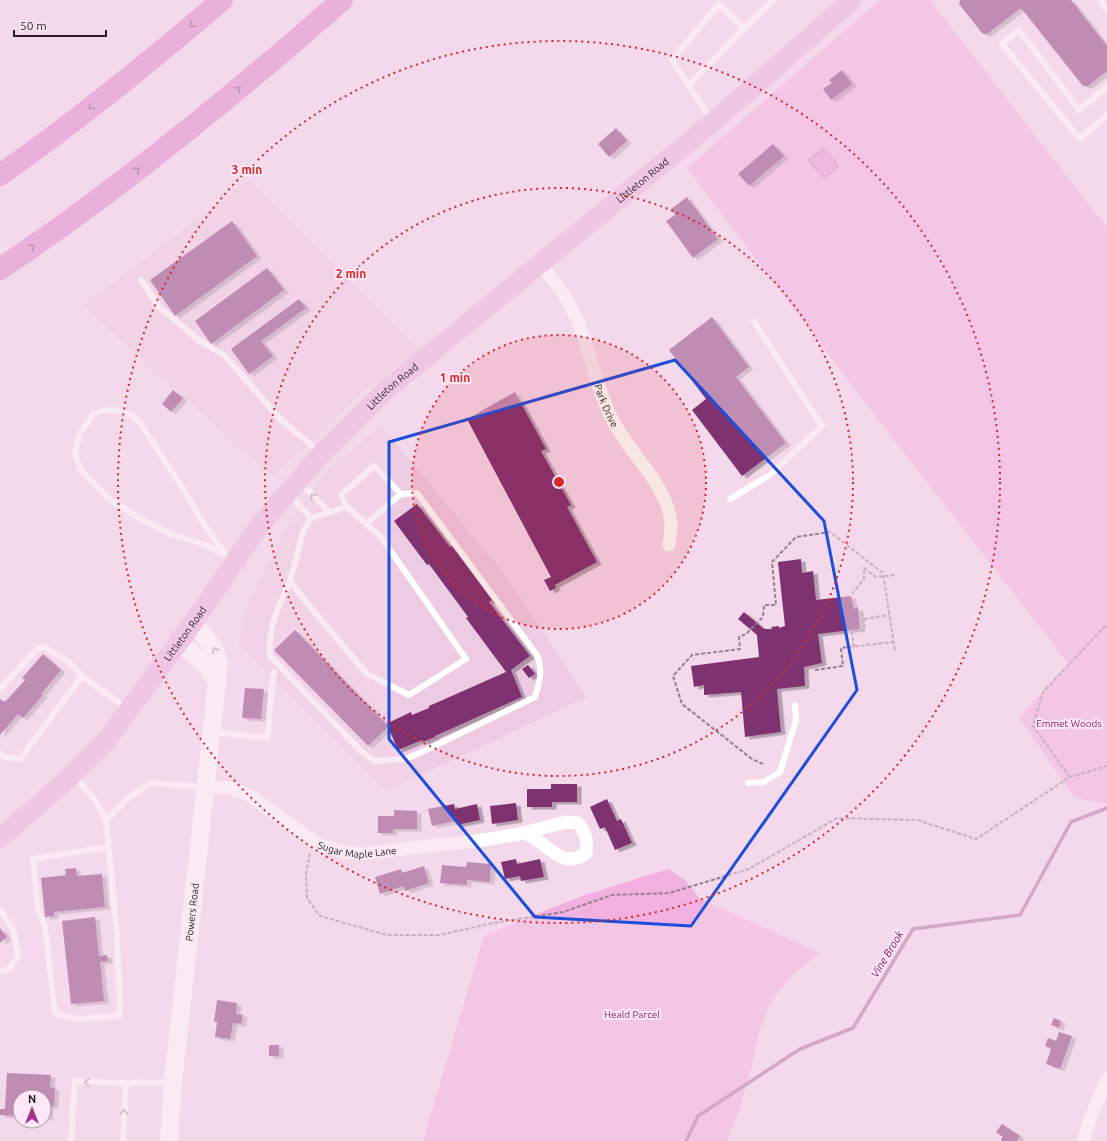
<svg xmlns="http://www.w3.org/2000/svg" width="1107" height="1141" viewBox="0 0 1107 1141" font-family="Ubuntu,sans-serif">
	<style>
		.built { fill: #edcbe3 }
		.green { fill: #f1b0df }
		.water { fill: #e490cf; stroke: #ab6d9b }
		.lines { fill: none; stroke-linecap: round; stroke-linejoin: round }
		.stream { stroke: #ab6d9b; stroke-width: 3.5 }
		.building { fill: #7f336f; filter: url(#shadow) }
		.path { stroke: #94808e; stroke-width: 2; stroke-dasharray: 4 2; stroke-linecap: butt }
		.lane { stroke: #fff; stroke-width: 6 }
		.street { stroke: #fff; stroke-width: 13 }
		.secondary { stroke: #fff; stroke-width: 18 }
		.primary { stroke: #e9b2dc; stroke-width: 20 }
		.highway { stroke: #db7fc4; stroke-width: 22 }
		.oneway { stroke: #77486b }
		.oneway2 { stroke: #9d989c }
		.marked { fill: none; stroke: #1d4ed8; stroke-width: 3; stroke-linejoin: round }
		.ring { fill: none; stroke: #d62828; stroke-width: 2; stroke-dasharray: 2 4 }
		.labels { text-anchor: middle; stroke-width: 4; stroke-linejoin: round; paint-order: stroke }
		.street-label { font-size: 10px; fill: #251b22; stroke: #fee7f7 }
		.park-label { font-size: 10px; fill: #862373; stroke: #fee7f7 }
		.water-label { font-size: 11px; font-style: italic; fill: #730c62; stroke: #fee7f7 }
		.centre { fill: #d62828; stroke: #fee7f7; stroke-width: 2 }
		.ring-label { font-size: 12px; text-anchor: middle; font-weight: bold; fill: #d62828; stroke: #fee7f7; stroke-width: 4; stroke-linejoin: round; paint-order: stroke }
	</style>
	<defs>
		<filter id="shadow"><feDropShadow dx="4.5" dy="2.5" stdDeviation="0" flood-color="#0004"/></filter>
	</defs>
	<rect width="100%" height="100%" fill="#f4d8eb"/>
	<!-- built -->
	<g class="built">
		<polygon points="250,179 420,349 360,394 273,477 83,306"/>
		<polygon points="381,425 507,578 586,697 385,792 238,644 248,604 285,530 326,472"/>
	</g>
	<!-- green -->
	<g class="green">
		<polygon points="880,0 930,0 1107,228 1107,804 1075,798 1019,718 1068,663 873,413 687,168"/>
		<polygon points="668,869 685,880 699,898 820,953 796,972 779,990 767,1011 758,1035 752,1066 739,1111 726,1141 423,1141 484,936 524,919 585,895"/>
	</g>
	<!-- water -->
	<polygon class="water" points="823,148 839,166 824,178 808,160"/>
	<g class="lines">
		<!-- stream -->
		<polyline class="stream" points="686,1141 698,1116 800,1049 853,1028 913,929 1020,915 1071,822 1107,808"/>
	</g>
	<!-- building -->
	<g class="building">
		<polygon points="960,0 1071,0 1107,46 1107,71 1088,86 1083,86 1021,8 987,34 985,34 982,33 959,4"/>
		<polygon points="842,70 852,84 831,100 823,89 832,83 829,80"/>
		<polygon points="616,128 627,141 609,157 598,144"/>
		<polygon points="773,144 784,156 749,186 738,174"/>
		<polygon points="687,197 718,239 693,258 666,221 675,215 671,209"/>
		<polygon points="232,221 257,256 175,316 150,280"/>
		<polygon points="267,268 284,290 211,344 195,321"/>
		<polygon points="299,299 306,308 261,341 273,356 249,374 231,349"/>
		<polygon points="712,317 749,367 736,377 786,443 742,476 692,410 706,399 669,350"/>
		<polygon points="173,390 183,398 171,412 162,404"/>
		<polygon points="515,392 546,449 541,451 571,505 567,507 597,562 555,585 556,588 550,591 544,580 551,577 467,419"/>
		<polygon points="417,504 450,547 452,546 492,600 489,602 530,656 511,670 522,697 435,736 435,737 423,742 422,740 398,750 388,727 368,746 274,650 295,630 386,724 411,712 412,715 429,708 429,706 506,672 466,618 468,617 429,564 427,565 394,521"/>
		<polygon points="801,559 802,573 813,571 816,600 851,596 854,609 858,607 860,629 818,634 822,663 804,667 805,686 777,689 781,732 745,737 741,692 704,695 704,685 694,687 691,666 759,657 757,635 738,619 744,612 764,629 772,629 771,627 779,626 779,628 785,626 778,562"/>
		<polygon points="43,654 61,670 41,694 43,695 23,718 18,714 0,735 0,699 5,702 25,680 22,678"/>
		<polygon points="528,665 535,674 529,678 522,669"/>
		<polygon points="245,688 264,689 261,719 242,718"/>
		<polygon points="551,784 577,784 577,802 552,802 552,807 527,807 527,789 551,789"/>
		<polygon points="607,799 617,821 621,819 632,843 615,850 605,827 600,829 590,807"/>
		<polygon points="516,803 518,820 492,824 490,806"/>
		<polygon points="454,804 455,809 477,804 480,820 456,825 455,821 432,826 428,809"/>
		<polygon points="394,810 417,811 417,829 393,829 393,833 378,833 378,816 394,816"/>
		<polygon points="516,859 517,864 540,859 544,877 521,881 520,876 505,879 501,862"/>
		<polygon points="467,862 491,864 490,882 467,880 467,885 440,883 442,865 466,867"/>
		<polygon points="424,866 429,883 405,891 404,886 380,894 375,877 401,869 402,873"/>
		<polygon points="76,868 77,876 102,874 105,907 54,912 54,916 45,917 41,878 66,875 65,869"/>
		<polygon points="95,917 99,956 107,955 108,961 100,962 104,1001 71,1004 62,921"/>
		<polygon points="0,928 7,937 0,943"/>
		<polygon points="217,1000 237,1003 236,1014 243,1015 241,1024 233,1023 230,1039 215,1037 217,1022 214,1022"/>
		<polygon points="1054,1018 1061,1021 1059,1028 1051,1025"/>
		<polygon points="1059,1032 1072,1036 1060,1069 1046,1064 1051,1049 1045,1046 1048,1038 1056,1041"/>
		<rect x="269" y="1045" width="10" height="11"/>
		<polygon points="7,1073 51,1075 50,1087 55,1088 54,1106 49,1106 48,1118 44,1117 44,1097 20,1097 20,1116 0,1115 0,1109 5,1109"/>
		<polygon points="1002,1124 1020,1136 1017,1141 1002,1141 1001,1139 1003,1137 996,1132"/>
	</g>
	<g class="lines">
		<!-- path -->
		<g class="path">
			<polyline points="852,594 864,579 864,568 876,577 895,575"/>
			<polyline points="864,619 889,615"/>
			<polyline points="854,647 852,632 865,630 862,610"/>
			<polyline points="815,670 843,666 841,648 893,642"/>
			<polyline points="763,764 752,759 682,704 673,676 692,655 740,649 739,637 746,634 763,617 764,605 776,605 772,562 796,537 830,532 883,573 895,651"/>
			<polyline points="1070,777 1033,726 1043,692 1107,624"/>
			<polyline points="310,853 306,874 307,898 320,916 387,935 440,935 493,923 563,912 612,895 669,893 749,869 837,818 917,820 976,839 1070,777 1107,766"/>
		</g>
		<!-- lane -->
		<g class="lane">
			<polyline points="1100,0 1107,10"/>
			<polyline points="744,28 773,0"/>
			<polyline points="689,85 744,28 719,4 672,60 711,119"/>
			<polyline points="1107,87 1079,110 1019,30 1002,44 1080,139 1107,115"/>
			<polyline points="141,280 159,307 200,341 225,356 282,421 319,451"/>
			<polyline points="296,487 308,490 329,512"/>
			<polyline points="294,492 297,503 311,518"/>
			<polyline points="730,499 770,475 822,426 754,322"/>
			<polygon points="347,507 381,537 466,659 409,695 367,674 311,608 290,581 303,532 311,518"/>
			<polyline points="347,507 341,495 374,466 401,494 367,523"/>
			<polyline points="226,555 204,524 188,497 141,424 133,416 121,411 106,410 93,414 80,433 75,452 80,469 109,499 137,517 171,534 205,545 226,555 231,561"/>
			<path d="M290,581C278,609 268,625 270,656L362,752L375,761L405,759L420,753L535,697C540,681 543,671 537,655L417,493L401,494"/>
			<polyline points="0,689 38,648 45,647 69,662 82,676"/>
			<polyline points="213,732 268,738 271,695 274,672"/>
			<polyline points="0,753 4,757 20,759 82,676 126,708"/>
			<polyline points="74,775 94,799 106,820 117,934 120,1016 75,1019 55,1013 45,927 38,909 33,859 108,847"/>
			<polyline points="748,783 764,782 780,772 796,720 795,705"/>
			<polyline points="106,820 128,798 150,783 204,787"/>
			<polyline points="0,909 14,931 18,956 10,968 0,972"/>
			<polyline points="71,1141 75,1081 126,1083 172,1082"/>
			<polyline points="123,1141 126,1083"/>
		</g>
		<!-- street -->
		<g class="street">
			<path id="s1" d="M540,264C554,280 567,297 576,317C590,349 595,385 611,417C626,448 653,471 666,503C673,521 671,527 669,545"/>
			<path id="s2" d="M206,787L230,788L250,796L318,844L342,852L362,854L435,845L470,842L519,834L566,822L578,823C586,833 588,841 586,853C568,867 556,854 541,843C536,839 530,836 525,833"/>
			<polyline points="1083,1141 1090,1119 1107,1079"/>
		</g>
		<!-- secondary -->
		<g class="secondary">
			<path d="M179,642C194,655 209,664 217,683"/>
			<path id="s3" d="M169,1141L173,1082L219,664C216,646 205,636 192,624"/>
		</g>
		<!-- primary -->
		<path class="primary" id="s4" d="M0,838L59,787L106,741L192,624L260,525L322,453L386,390L713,122L852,0"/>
		<!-- highway -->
		<g class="highway">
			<path d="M0,175C77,121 151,61 222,0"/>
			<path d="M0,269C87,211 170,146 250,79C281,53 312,27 342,0"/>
		</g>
	</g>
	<!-- one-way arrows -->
	<defs><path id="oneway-chevron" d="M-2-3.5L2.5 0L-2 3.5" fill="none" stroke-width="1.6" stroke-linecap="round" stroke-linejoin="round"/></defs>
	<g class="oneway">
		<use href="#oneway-chevron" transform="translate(192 25) rotate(139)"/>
		<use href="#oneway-chevron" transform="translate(238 89) rotate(-40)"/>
		<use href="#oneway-chevron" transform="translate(91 107) rotate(143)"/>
		<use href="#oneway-chevron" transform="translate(137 170) rotate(-37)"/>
		<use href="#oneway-chevron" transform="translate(32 247) rotate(-35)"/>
	</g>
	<g class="oneway2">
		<use href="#oneway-chevron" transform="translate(313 496) rotate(-134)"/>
		<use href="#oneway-chevron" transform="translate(215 650) rotate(-117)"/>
		<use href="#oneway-chevron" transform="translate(87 1082) rotate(-178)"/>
		<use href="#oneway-chevron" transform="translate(124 1112) rotate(-87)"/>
	</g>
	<!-- marked area -->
	<path d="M0 0H1107V1141H0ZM675,360L824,521L857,690L691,926L535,917L389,739V442Z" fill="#f4d8eb" fill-opacity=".55" fill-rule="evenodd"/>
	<path class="marked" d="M675,360L824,521L857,690L691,926L535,917L389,739V442Z"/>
	<!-- distance rings -->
	<circle cx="559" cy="482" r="147" fill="#d62828" fill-opacity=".12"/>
	<g class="ring">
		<circle cx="559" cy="482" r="147"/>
		<circle cx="559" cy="482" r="294"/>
		<circle cx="559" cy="482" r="441"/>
	</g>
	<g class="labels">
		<!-- street labels -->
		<g class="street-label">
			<text dy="4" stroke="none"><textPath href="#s4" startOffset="925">Littleton Road</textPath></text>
			<text dy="4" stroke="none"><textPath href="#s4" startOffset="601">Littleton Road</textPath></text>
			<text dy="4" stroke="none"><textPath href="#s1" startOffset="158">Park Drive</textPath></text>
			<text dy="4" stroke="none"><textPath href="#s4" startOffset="277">Littleton Road</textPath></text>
			<text dy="4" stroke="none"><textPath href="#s2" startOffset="169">Sugar Maple Lane</textPath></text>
			<text dy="4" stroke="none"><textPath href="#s3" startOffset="230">Powers Road</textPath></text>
		</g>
		<!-- park labels -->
		<g class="park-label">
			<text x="1069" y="727">Emmet Woods</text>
			<text x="632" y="1018">Heald Parcel</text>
		</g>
		<!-- water labels -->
		<g class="water-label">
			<text transform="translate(887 954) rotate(-59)" y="4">Vine Brook</text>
		</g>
	</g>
	<circle cx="559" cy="482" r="6" class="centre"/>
	<g class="ring-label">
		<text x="247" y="174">3 min</text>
		<text x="351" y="278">2 min</text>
		<text x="455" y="382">1 min</text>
	</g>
	<!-- north arrow -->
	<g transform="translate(32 1109)"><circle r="19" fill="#fee7f7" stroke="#a795a2"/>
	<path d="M0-3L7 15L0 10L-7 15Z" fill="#a3318d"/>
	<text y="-6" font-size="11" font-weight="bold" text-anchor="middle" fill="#251b22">N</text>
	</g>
	<!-- scale -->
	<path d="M14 30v6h92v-6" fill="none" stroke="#251b22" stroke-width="2"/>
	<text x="20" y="30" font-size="12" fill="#251b22" stroke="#fee7f7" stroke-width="3" paint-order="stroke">50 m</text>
</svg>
